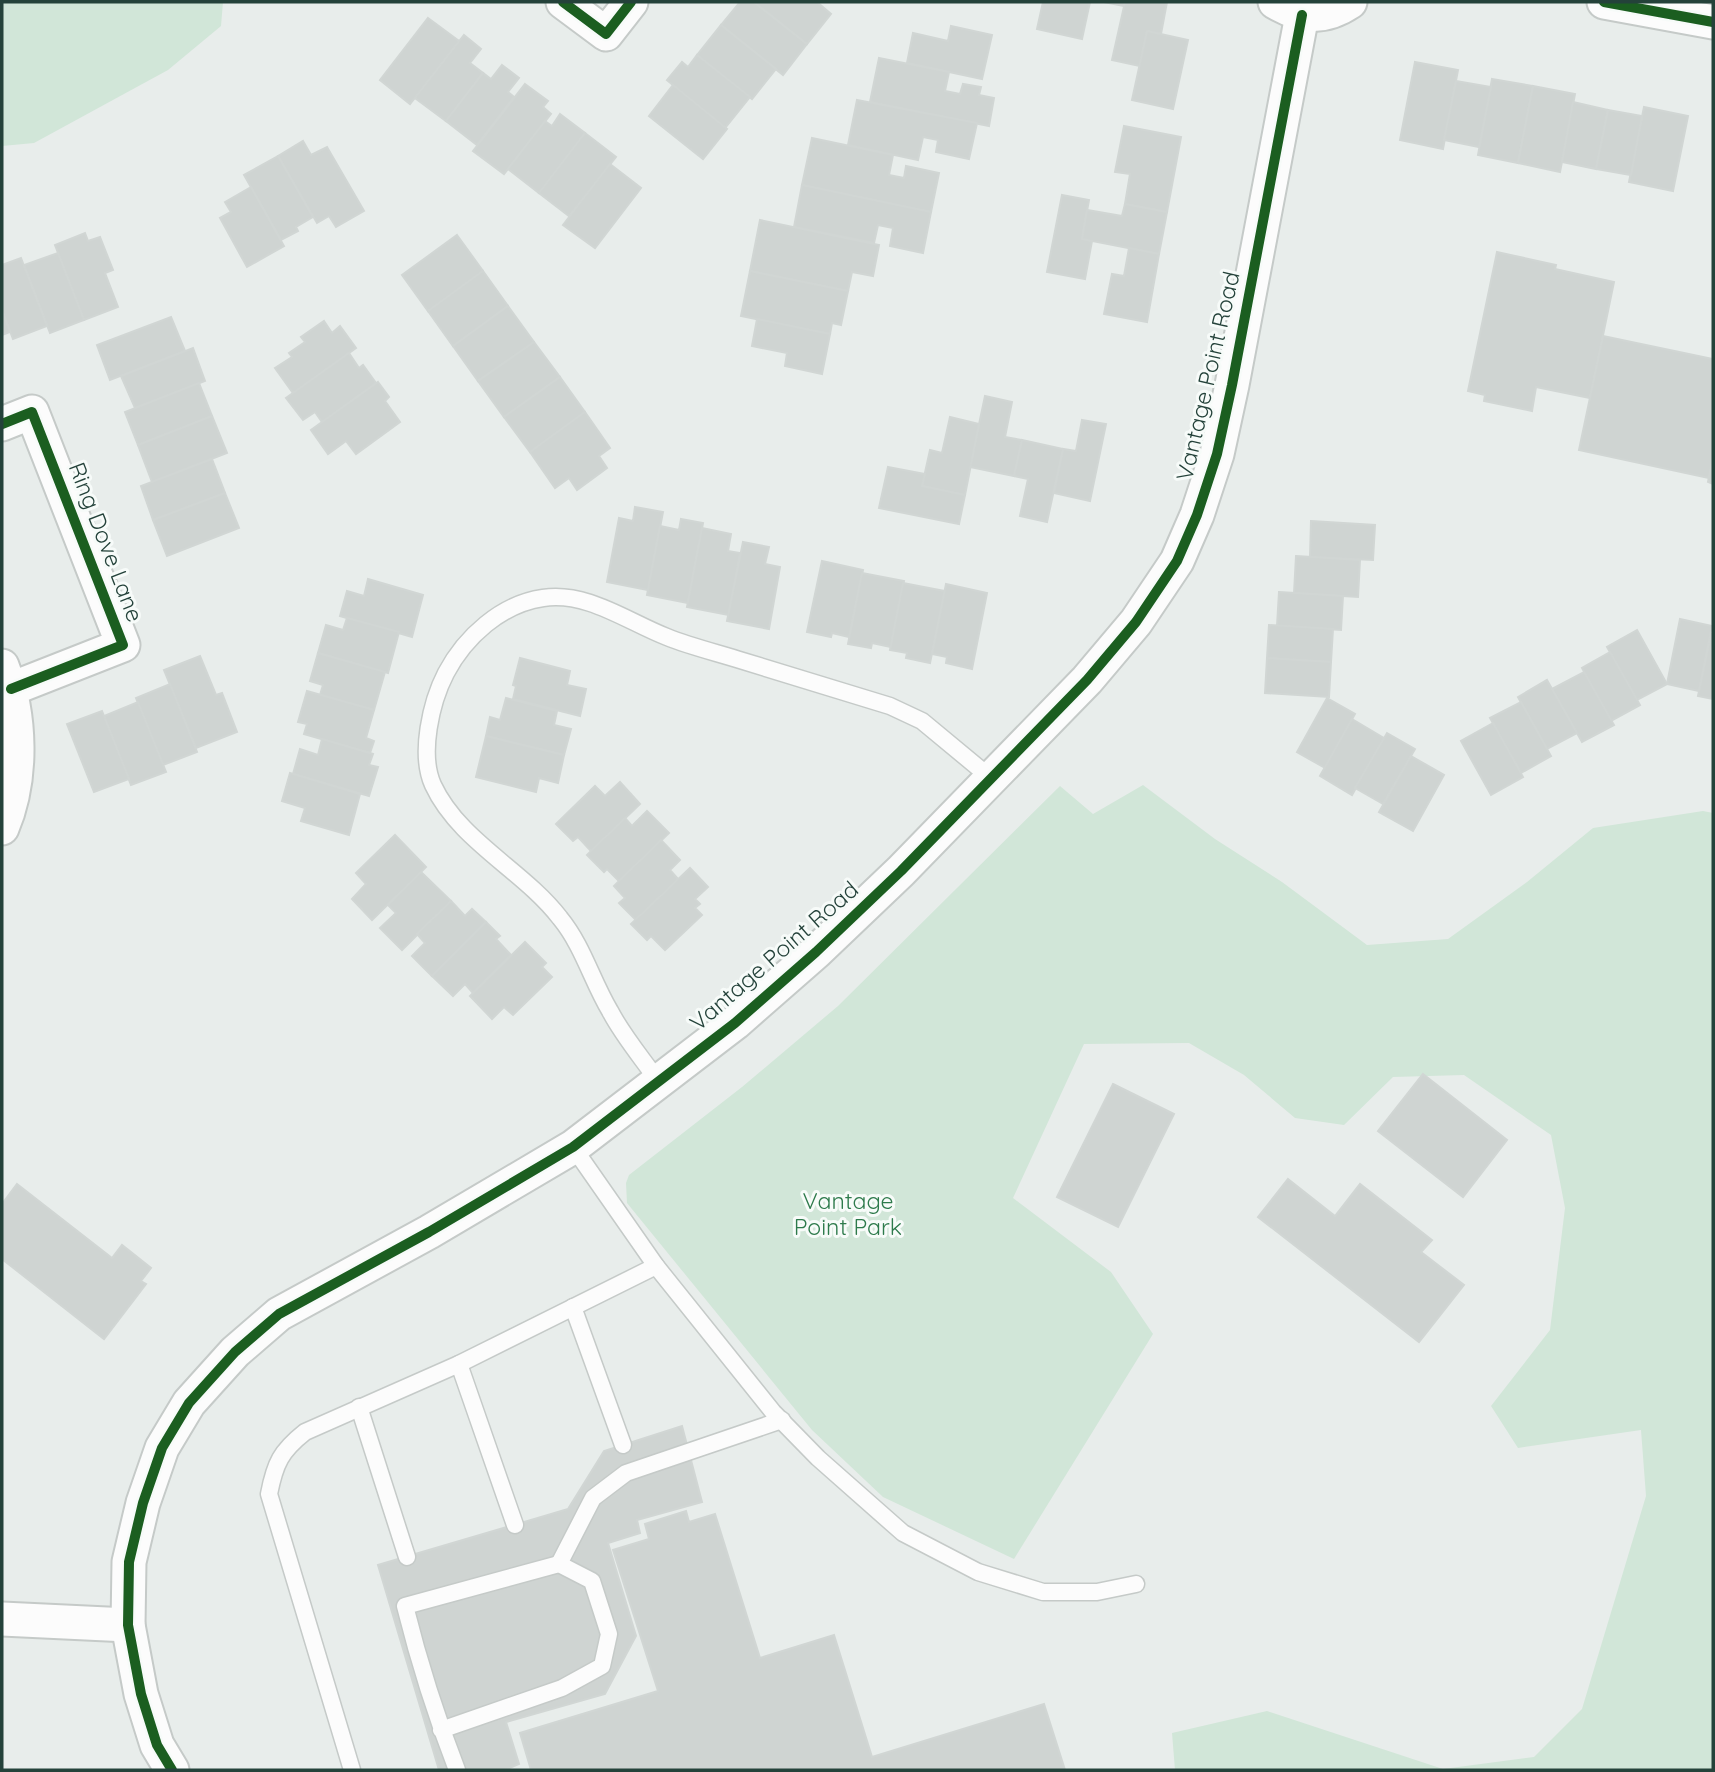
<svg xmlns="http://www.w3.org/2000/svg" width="1715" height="1772" viewBox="0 0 1715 1772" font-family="Quicksand,sans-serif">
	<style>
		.green { fill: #d1e6d8 }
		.building { fill: #cfd4d2; stroke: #d1d6d4; stroke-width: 2 }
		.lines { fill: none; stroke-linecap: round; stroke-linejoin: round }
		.service-casing { stroke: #c5cac8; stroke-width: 19 }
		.minor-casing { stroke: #c5cac8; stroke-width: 37 }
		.service { stroke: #fcfcfc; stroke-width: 16 }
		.minor { stroke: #fcfcfc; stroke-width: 33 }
		.cycleway-casing { stroke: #f7fbf9; stroke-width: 15 }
		.cycleway { stroke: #1b5e20; stroke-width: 10 }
		.labels { text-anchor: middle; stroke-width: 6; stroke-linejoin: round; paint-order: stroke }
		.street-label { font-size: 23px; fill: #24423a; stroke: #f7fbf9 }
		.park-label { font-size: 23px; fill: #2d7a4b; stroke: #f7fbf9 }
	</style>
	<rect width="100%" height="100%" fill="#e8edeb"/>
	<!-- green -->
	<g class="green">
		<polygon points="2,2 223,2 221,26 168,70 34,143 2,146"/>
		<polygon points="1143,785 1215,839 1282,882 1367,945 1448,939 1527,882 1593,828 1703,811 1713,813 1713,1770 1175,1770 1172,1733 1267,1711 1443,1769 1534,1757 1582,1709 1646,1496 1641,1430 1518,1448 1491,1406 1550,1330 1565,1208 1551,1135 1464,1075 1393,1077 1344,1125 1295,1118 1244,1075 1189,1043 1084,1044 1013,1198 1111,1272 1153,1334 1014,1559 883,1497 812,1430 627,1203 626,1183 629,1175 742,1087 838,1006 1060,786 1093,814"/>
	</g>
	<!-- building -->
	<g class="building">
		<polygon points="740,2 754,2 807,44 783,75 721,25"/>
		<polygon points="754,2 817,2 831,14 807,44"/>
		<polygon points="1043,2 1090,2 1082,39 1037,29"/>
		<polygon points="1104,2 1125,2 1124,6"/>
		<polygon points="1125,2 1167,2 1161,34 1147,31 1140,66 1112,60"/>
		<polygon points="428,18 459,41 410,104 380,80"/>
		<polygon points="721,25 776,69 752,99 697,55"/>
		<polygon points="951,26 992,35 982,79 907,63 913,33 948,41"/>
		<polygon points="1147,31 1188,40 1173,109 1132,100"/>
		<polygon points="464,35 481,49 470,63 483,73 446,121 415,98"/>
		<polygon points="697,55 750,97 725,128 667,80 682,62 688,67"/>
		<polygon points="879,58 949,72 945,91 960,94 963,84 981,87 979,95 994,98 989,126 870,102"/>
		<polygon points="1415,62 1458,70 1443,149 1400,140"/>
		<polygon points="502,65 519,78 508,92 514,97 477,145 446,121 483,73 491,79"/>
		<polygon points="1492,79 1533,86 1518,163 1478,155"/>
		<polygon points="1456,81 1491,87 1479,147 1444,140"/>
		<polygon points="525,84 548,101 543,107 551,114 504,174 473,151"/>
		<polygon points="673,85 727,129 703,159 649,116"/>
		<polygon points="1533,86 1575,94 1560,172 1518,163"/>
		<polygon points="857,100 977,123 969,159 936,152 938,140 923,137 918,160 848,145"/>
		<polygon points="1573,102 1608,110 1596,169 1562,162"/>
		<polygon points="1644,107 1688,116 1673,191 1629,182"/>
		<polygon points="1608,110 1642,116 1631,175 1596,169"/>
		<polygon points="560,114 585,133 539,193 508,169 545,121 552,126"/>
		<polygon points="1124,126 1181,137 1167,212 1125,204 1130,174 1115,172"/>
		<polygon points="585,133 616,157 569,216 539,193"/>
		<polygon points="812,138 893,155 889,175 904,178 906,166 939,173 931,212 802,185"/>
		<polygon points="303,141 311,155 327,147 364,211 336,227 329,216 317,223 278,156"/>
		<polygon points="278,156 313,217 296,227 298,231 281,240 244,175"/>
		<polygon points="610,164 641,188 595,248 563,225"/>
		<polygon points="802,185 931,212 923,253 890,246 893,228 878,225 874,243 794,227"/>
		<polygon points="251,187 284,246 247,267 220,218 231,212 225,202"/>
		<polygon points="1062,195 1089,200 1082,239 1092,241 1085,279 1047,272"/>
		<polygon points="1125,204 1167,212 1159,254 1082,239 1087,210 1122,216"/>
		<polygon points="760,220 879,245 873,276 852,272 848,291 750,271"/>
		<polygon points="85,233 88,241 100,237 113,270 105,273 118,307 84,320 55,245"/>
		<polygon points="457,235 483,271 428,311 402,275"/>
		<polygon points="1129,248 1159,254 1147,322 1104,314 1112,274 1124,276"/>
		<polygon points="1497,252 1556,265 1555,269 1614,282 1590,398 1536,387 1532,411 1484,401 1485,395 1468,391"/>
		<polygon points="58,253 84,320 50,333 24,265"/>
		<polygon points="21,258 47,326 13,339 2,310 2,265"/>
		<polygon points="483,271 508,306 453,346 428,311"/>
		<polygon points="750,271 848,291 841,325 832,323 830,334 741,316"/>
		<polygon points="508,306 534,342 478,381 453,346"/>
		<polygon points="2,310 10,332 2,335"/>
		<polygon points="171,317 185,351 110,380 97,345"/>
		<polygon points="757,319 830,334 822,374 785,366 787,353 752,346"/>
		<polygon points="324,321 332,333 340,326 356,348 293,393 275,368 292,357 289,353 305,342 301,337"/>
		<polygon points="1603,336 1713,359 1713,457 1709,478 1579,450"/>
		<polygon points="534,342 560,377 504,417 478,381"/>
		<polygon points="193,348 205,381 135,408 121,376"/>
		<polygon points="349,353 359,368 363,365 376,383 322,422 315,412 303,420 286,398"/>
		<polygon points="560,377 585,412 530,452 504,417"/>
		<polygon points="378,382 389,397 385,401 400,422 356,454 346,441 328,454 311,430"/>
		<polygon points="199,383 212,416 138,445 125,412"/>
		<polygon points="985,396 1012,402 1005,437 1022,440 1014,476 970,467"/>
		<polygon points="585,412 610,448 599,456 607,468 577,490 569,478 555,488 530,452"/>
		<polygon points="212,416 227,453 152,482 138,445"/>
		<polygon points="950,417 979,424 965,495 922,486 930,450 942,453"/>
		<polygon points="1082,420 1106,424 1090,501 1054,493 1063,449 1076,451"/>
		<polygon points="1022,440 1063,449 1047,522 1020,516 1028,479 1014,476"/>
		<polygon points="1713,457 1713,484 1708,482"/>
		<polygon points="212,459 225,493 153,520 141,486"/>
		<polygon points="888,467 925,474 922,486 965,495 959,524 879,508"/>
		<polygon points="225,493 239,528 167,556 153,520"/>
		<polygon points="635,507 663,512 648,590 607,582 619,518 633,521"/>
		<polygon points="681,519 703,523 688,603 647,595 660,526 679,530"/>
		<polygon points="1311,521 1375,525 1373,560 1310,557"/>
		<polygon points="702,528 731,534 728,551 740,553 729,615 687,607"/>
		<polygon points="743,542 769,547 765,564 780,567 769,629 727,621"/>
		<polygon points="1296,556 1360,560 1358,597 1294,593"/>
		<polygon points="822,561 863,570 849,637 832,633 831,637 807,632"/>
		<polygon points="862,573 904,581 891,647 872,643 871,648 848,644"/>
		<polygon points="368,579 423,595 412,637 340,616 347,591 364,596"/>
		<polygon points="903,583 945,591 930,663 906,658 907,653 890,650"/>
		<polygon points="946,584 987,593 972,669 946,663 947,657 932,654"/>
		<polygon points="1279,592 1343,596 1341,630 1277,626"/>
		<polygon points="347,618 399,632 388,673 318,653 326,625 343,630"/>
		<polygon points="1680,619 1712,626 1699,691 1667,684"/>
		<polygon points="1269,625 1333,629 1331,662 1267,658"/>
		<polygon points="1637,630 1667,684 1637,700 1607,647"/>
		<polygon points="1711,634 1713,635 1713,699 1698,696"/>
		<polygon points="1610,652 1640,705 1611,721 1582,668"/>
		<polygon points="318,653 385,672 374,710 320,695 323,685 310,681"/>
		<polygon points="200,656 216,695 222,693 237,732 196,748 164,670"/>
		<polygon points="520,658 570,671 567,685 586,689 580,716 513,699 516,686 513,685"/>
		<polygon points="1267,658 1331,662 1329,697 1265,693"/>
		<polygon points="1584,672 1614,725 1582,742 1552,689"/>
		<polygon points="1547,680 1577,733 1547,749 1518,697"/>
		<polygon points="170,684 197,752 163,765 136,698"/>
		<polygon points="307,691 374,710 366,738 374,741 370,753 304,734 307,724 298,722"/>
		<polygon points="506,698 557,711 554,725 571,729 564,755 486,736 490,717 500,720"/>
		<polygon points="1327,698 1355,714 1325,768 1297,752"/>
		<polygon points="138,702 166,772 131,785 104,716"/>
		<polygon points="1521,702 1551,756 1521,773 1490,718"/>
		<polygon points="102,711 129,779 94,792 67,724"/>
		<polygon points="1352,719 1384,738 1352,795 1320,776"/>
		<polygon points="1493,723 1523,777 1491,795 1461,741"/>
		<polygon points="1387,733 1415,749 1383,804 1355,788"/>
		<polygon points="486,736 564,755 558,783 539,778 536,792 476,777"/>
		<polygon points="322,739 373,754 369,765 378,767 369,796 293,774 300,749 318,755"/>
		<polygon points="1411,756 1444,775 1413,831 1379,812"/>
		<polygon points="290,773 360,794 349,835 301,821 305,808 282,801"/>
		<polygon points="620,782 640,804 591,851 578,837 573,841 556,824 595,786 605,796"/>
		<polygon points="647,811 669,833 619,881 607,869 604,872 587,855 625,818 632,826"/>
		<polygon points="395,835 426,867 372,920 352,899 366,884 356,873"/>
		<polygon points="661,840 680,860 670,870 678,879 636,920 619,903 625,898 614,886"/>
		<polygon points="690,868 708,887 695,899 700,904 695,908 702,915 665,950 651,936 647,940 631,924"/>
		<polygon points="421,872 451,901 402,950 380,928 396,913 388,905"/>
		<polygon points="451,901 465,916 472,909 486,922 432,976 412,956 425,943 417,934"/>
		<polygon points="486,922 500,936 496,939 511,955 473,993 465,984 453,996 432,976"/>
		<polygon points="525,942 546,963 542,967 552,977 513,1015 504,1007 492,1019 470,996"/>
		<polygon points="1423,1074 1507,1140 1463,1197 1378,1131"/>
		<polygon points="1113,1084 1174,1114 1118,1227 1057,1197"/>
		<polygon points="1288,1179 1335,1216 1360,1184 1432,1240 1421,1252 1464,1285 1419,1342 1258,1217"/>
		<polygon points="17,1184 112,1258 122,1245 151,1268 141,1281 146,1284 104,1339 2,1259 2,1204"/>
		<polygon points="682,1426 702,1502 637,1520 640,1533 608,1543 636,1636 605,1694 506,1722 519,1764 505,1770 439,1770 378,1565 568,1509 604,1451"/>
		<polygon points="686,1511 689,1522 715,1514 760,1658 834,1635 872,1757 1044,1704 1065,1770 529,1770 531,1770 520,1733 658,1691 613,1550 649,1539 645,1524"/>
	</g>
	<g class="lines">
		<defs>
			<g id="service">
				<path d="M658,1081C642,1058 623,1036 610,1011C592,981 583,946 560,918C523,870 459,841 433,785C419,754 431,702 446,673C465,637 501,604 543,598C587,591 628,622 667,637C692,647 718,653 743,661C792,676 841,691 890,706L922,721L992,779"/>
				<polyline points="573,1147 656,1266 773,1412 818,1458 903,1533 978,1572 1043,1592 1097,1592 1136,1584"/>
				<polyline points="573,1307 623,1445"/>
				<polyline points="459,1364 515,1525"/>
				<polyline points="359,1407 407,1557"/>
				<polyline points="559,1564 593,1498 626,1473 782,1420"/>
				<path d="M441,1730L562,1688L602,1666L609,1634L592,1581L559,1564L405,1606C419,1662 436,1716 457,1770"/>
				<path d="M352,1770L269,1494C275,1463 281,1451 305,1432L459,1364L656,1266"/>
			</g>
			<g id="minor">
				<polyline points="563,2 606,34 631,2"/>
				<path d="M1275,2C1302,18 1325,19 1350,2"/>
				<polyline points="1604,2 1713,22"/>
				<polyline points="2,424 32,412 123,645 11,689"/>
				<path d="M2,666C21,715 23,779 2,828"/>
				<polyline points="2,1619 128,1625"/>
				<polyline points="172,1770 157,1745 141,1694 128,1625 129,1562 143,1503 162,1448 189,1403 235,1352 279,1314 429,1232 573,1147 735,1023 816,952 901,871 1087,680 1136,622 1177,561 1197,515 1217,454 1232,385 1302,15"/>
			</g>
		</defs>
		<!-- service casing -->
		<use href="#service" class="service-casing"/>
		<!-- minor casing -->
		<use href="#minor" class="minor-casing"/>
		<!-- service -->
		<use href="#service" class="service"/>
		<!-- minor -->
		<use href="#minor" class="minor"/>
		<defs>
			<g id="cycleway">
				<polyline points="563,2 606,34 631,2"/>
				<polyline points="1604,2 1713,22"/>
				<polyline points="2,424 32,412 123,645 11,689"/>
				<polyline points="172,1770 157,1745 141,1694 128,1625 129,1562 143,1503 162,1448 189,1403 235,1352 279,1314 429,1232 573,1147 735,1023 816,952 901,871 1087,680 1136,622 1177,561 1197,515 1217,454 1232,385 1302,15"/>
			</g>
		</defs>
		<!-- cycleway casing -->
		<use href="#cycleway" class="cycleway-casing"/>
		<!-- cycleway -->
		<use href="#cycleway" class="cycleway"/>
	</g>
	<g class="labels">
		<!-- street labels -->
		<g class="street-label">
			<text transform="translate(1208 376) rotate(-77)" y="8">Vantage Point Road</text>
			<text transform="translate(106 542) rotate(69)" y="8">Ring Dove Lane</text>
			<text transform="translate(774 956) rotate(-41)" y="8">Vantage Point Road</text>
		</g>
		<!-- park labels -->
		<g class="park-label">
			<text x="848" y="1209">Vantage<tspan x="848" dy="26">Point Park</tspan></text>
		</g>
	</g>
	<!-- border -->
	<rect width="1715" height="1772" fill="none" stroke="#24423a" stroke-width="7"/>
</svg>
